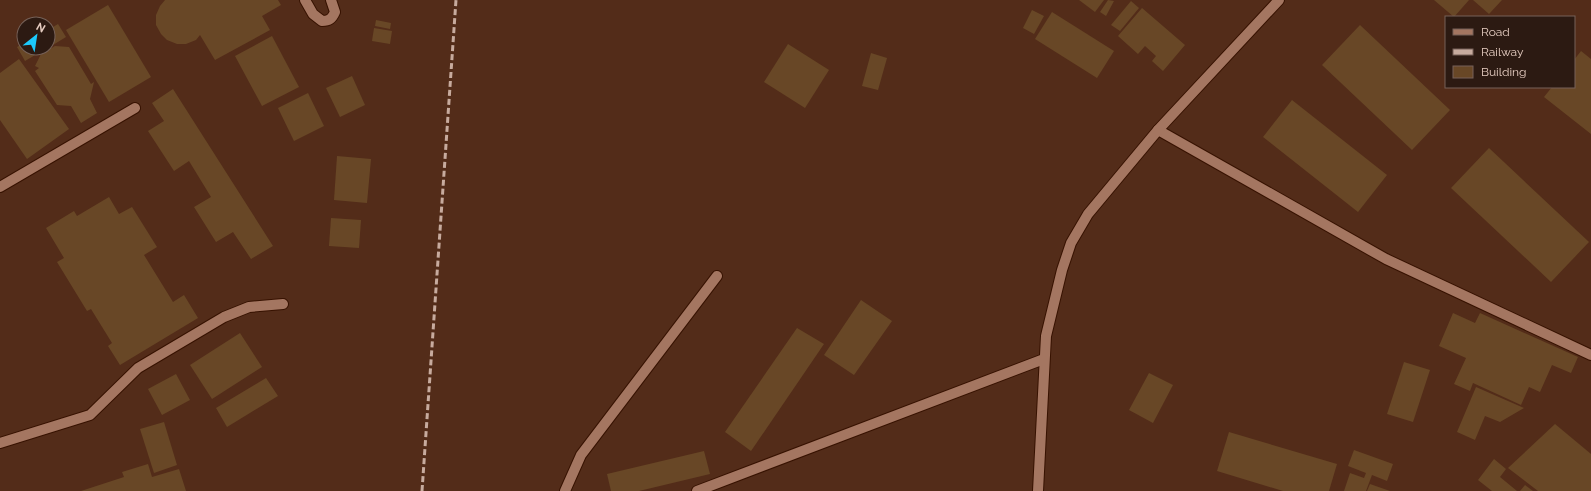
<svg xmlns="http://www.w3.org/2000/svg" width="1591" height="491" viewBox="0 0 1591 491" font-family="Raleway,sans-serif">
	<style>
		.building { fill: #684726 }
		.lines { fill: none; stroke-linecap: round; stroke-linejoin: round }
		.service-casing { stroke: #371201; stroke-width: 12 }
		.minor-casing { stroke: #371201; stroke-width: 12 }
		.service { stroke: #a47661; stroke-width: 10 }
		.minor { stroke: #a47661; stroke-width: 10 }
		.rail { stroke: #c7ab9e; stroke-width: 3; stroke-dasharray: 6 3; stroke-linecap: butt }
	</style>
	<rect width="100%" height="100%" fill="#532c19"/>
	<!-- building -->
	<g class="building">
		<polygon points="165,0 278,0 281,5 262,16 270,30 215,60 200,35 196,40 186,44 177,44 167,40 161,34 156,25 156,15 160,6"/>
		<polygon points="1079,0 1104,0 1095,12"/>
		<polygon points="1108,0 1114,1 1106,16 1100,12"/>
		<polygon points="1434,0 1469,0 1454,17"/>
		<polygon points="1473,0 1502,0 1489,14"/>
		<polygon points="1131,1 1139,8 1120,31 1111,25"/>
		<polygon points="108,5 151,77 109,102 66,30"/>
		<polygon points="1142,8 1185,45 1163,71 1152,61 1156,56 1145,46 1138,54 1118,36"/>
		<polygon points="1032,10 1044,16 1034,34 1023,28"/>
		<polygon points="1052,12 1114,51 1097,78 1035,39"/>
		<polygon points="376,20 391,23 390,29 375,26"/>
		<polygon points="58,24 66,37 48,48 48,30"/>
		<polygon points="1360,25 1450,110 1412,150 1322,65"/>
		<polygon points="374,28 392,31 390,44 372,41"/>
		<polygon points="272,36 299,87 262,106 235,56"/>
		<polygon points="24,43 24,48 47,48 25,61 17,47"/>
		<polygon points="788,44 829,70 805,108 764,82"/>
		<polygon points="55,46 69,47 91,84 94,82 90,99 97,113 81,123 71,106 57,105 35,71 39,68 35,66 41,54"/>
		<polygon points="1581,51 1591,59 1591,134 1544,97 1552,87 1574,87 1574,60"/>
		<polygon points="871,53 887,58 878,90 862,86"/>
		<polygon points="19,59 69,129 27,159 0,120 0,73"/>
		<polygon points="352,76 365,105 340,117 326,88"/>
		<polygon points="173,89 273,246 251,259 233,232 216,242 194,207 211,197 189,161 174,171 148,131 164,121 152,103"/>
		<polygon points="308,93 324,126 294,141 278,108"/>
		<polygon points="1292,100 1387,175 1358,212 1263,137"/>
		<polygon points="1489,148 1589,242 1551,282 1451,188"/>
		<polygon points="337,156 371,159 367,203 334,200"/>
		<polygon points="109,197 119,214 132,207 157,247 144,255 173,302 184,295 198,318 120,365 108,346 112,343 91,309 87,311 57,262 64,258 46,228 74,211 77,216"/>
		<polygon points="331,218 361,220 359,248 329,246"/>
		<polygon points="861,300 892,321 854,375 824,355"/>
		<polygon points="1453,313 1475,323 1480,313 1578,357 1571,373 1552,365 1540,392 1529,387 1521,405 1473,383 1470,391 1454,384 1466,358 1439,346"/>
		<polygon points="797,328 824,344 751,451 725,432"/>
		<polygon points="240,333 262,367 212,399 190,365"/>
		<polygon points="1404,362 1430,370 1413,422 1387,414"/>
		<polygon points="1149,373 1173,385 1153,423 1129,410"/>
		<polygon points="176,374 190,400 162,415 148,389"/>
		<polygon points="266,378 278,396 227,427 216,408"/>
		<polygon points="1476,387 1524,408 1500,422 1485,416 1475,440 1457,432"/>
		<polygon points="164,422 177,465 154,473 140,429"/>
		<polygon points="1555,424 1591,454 1591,491 1538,491 1508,468"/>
		<polygon points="1229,432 1337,464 1329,491 1283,491 1217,471"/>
		<polygon points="1354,450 1393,464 1387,481 1372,475 1366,491 1344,491 1350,473 1364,478 1366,473 1348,466"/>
		<polygon points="704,451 710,474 639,491 611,491 607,474"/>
		<polygon points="1494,459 1506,469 1500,477 1517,491 1492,491 1478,480"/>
		<polygon points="148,464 152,477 179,469 186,491 81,491 124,477 122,472"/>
		<polygon points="1370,484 1390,491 1367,491"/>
		<polygon points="1525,485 1533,491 1520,491"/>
	</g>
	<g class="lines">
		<defs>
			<g id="service">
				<path d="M305,0L313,14L322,21C329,21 332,19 335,12L331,0"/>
				<polyline points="0,187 135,108"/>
				<polyline points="0,443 90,415 138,368 224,317 249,307 283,304"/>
			</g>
			<g id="minor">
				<polyline points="1158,130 1386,259 1591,355"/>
				<polyline points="565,491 581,455 717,276"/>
				<polyline points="697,491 1044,359"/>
				<polyline points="1038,491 1046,336 1062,270 1071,243 1088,214 1158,130 1279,0"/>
			</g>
		</defs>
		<!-- service casing -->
		<use href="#service" class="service-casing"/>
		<!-- minor casing -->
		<use href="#minor" class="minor-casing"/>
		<!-- service -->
		<use href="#service" class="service"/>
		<!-- minor -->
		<use href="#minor" class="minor"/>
		<!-- rail -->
		<polyline class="rail" points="422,491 456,0"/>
	</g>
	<!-- legend -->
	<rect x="1445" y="16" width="130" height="72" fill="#2c1a12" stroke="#766158"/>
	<rect x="1453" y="29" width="20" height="6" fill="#a47661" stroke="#766158"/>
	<text x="1481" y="36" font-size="12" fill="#e5ccc0">Road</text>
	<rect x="1453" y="49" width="20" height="6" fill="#c7ab9e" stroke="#766158"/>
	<text x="1481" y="56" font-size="12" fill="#e5ccc0">Railway</text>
	<rect x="1453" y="66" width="20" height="12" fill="#684726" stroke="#766158"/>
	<text x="1481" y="76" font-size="12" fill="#e5ccc0">Building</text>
	<!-- north arrow -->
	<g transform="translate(36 36) rotate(30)"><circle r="19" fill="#2c1a12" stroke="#766158"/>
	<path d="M0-3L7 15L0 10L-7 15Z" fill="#1cc9fc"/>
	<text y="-6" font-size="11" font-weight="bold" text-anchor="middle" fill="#e5ccc0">N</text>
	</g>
</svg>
